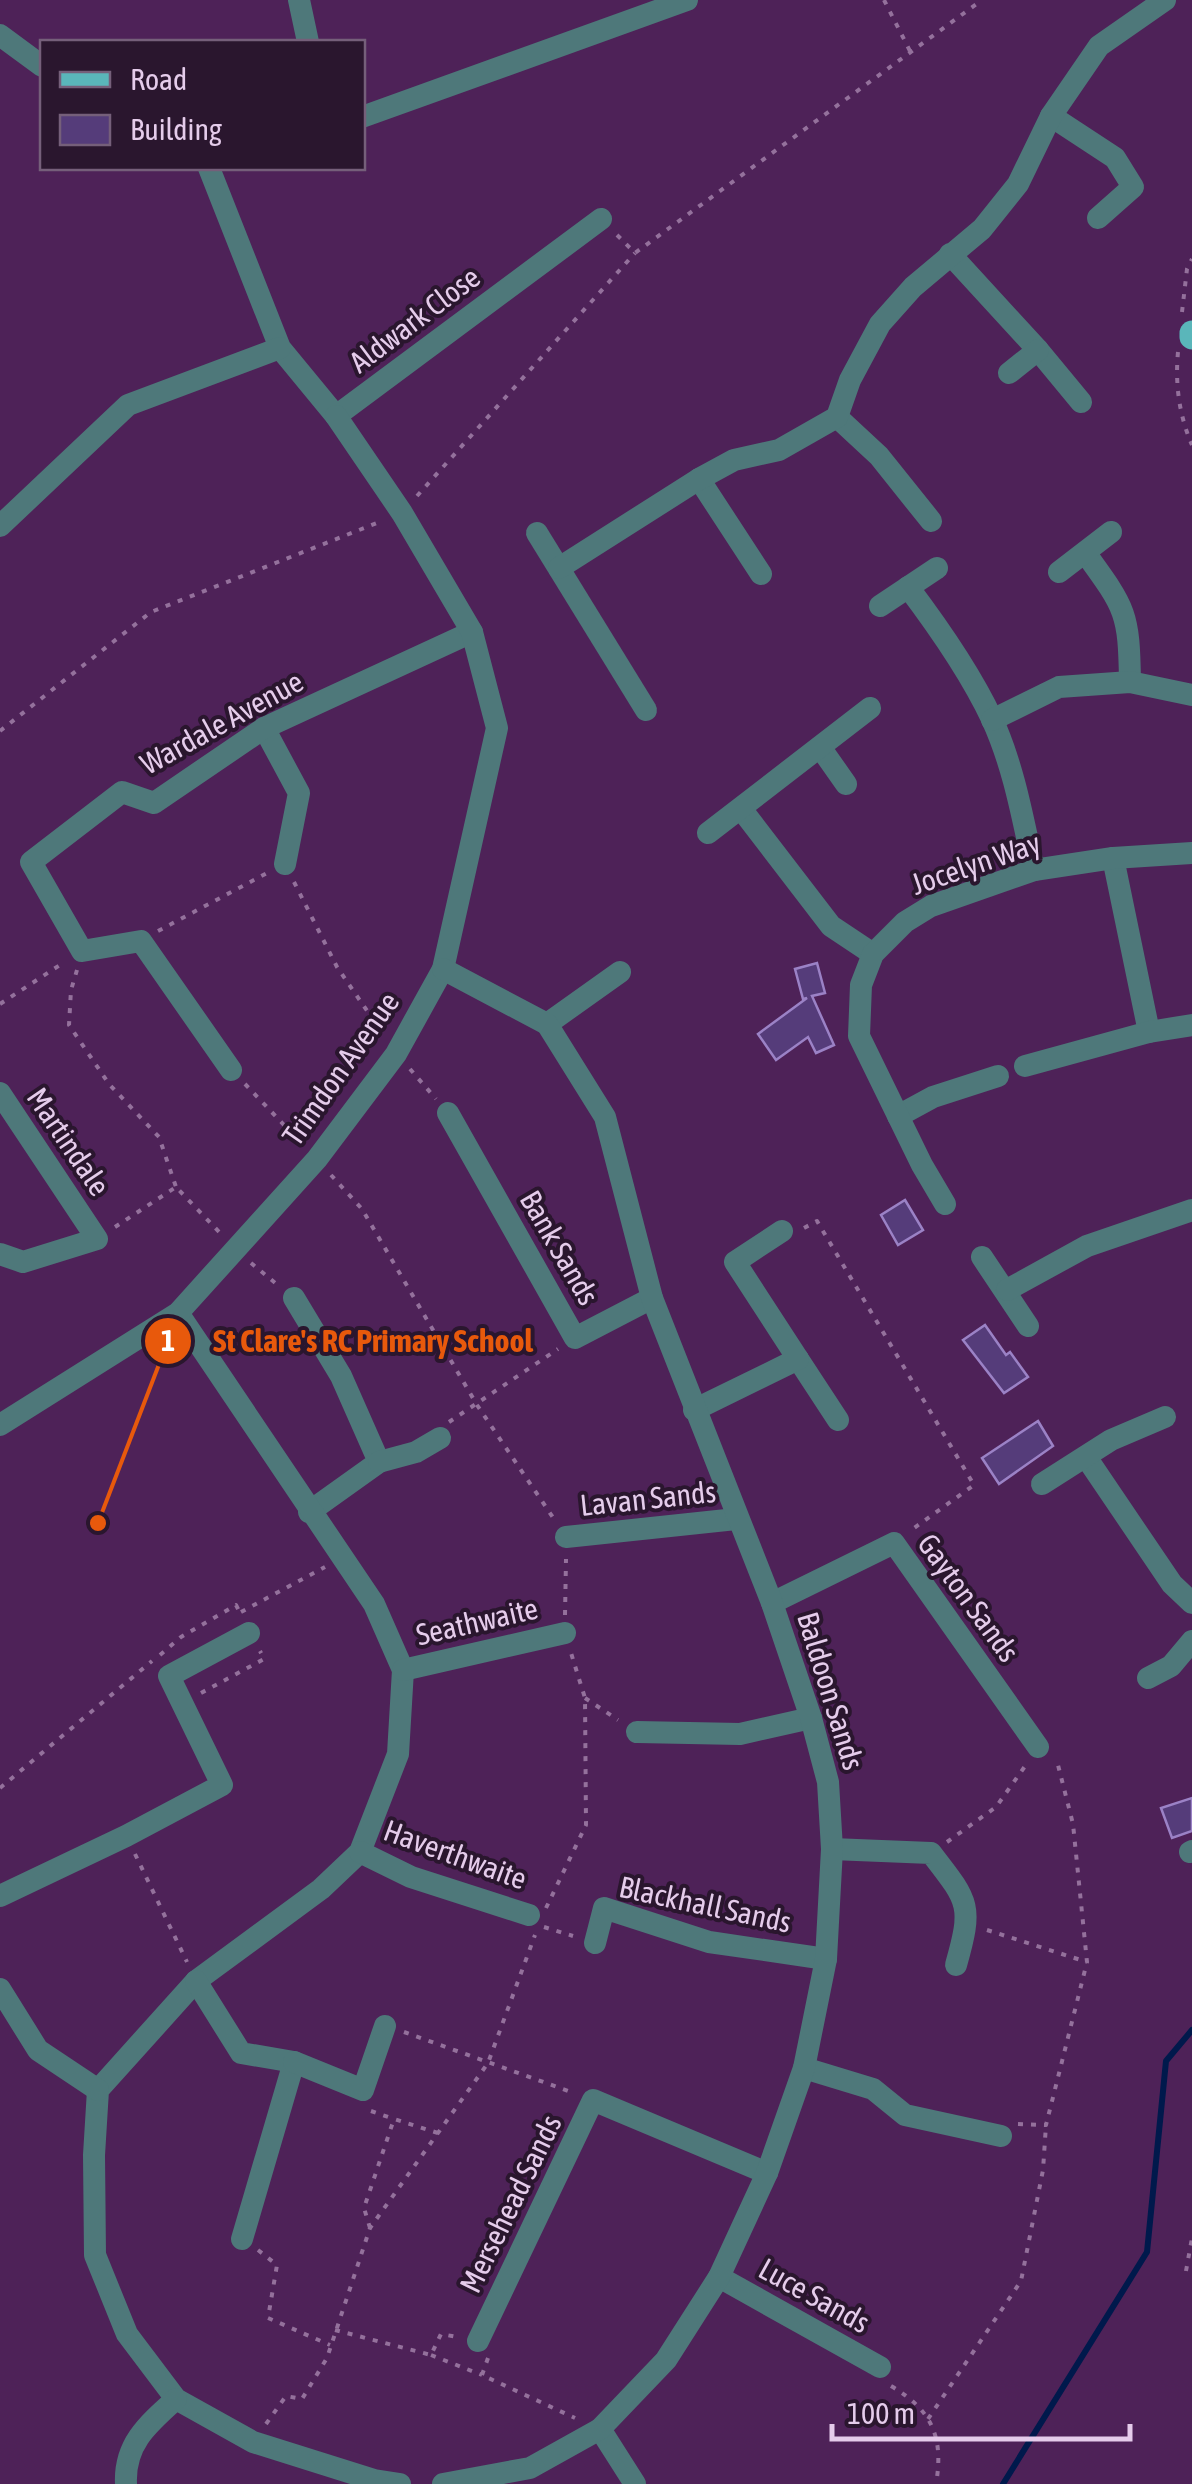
<svg xmlns="http://www.w3.org/2000/svg" width="1192" height="2484" viewBox="0 0 1192 2484" font-family="'Asap Condensed',sans-serif">
	<style>
		.lines { fill: none; stroke-linecap: round; stroke-linejoin: round }
		.stream { stroke: #00194c; stroke-width: 6 }
		.building { fill: #553c7a; stroke: #9b82c6; stroke-width: 2.5 }
		.path { stroke: #94719c; stroke-width: 4; stroke-dasharray: 5 8; stroke-linecap: butt }
		.minor { stroke: #4e787a; stroke-width: 22 }
		.major { stroke: #5ab6ba; stroke-width: 25 }
		.labels { text-anchor: middle; stroke-width: 8; stroke-linejoin: round; paint-order: stroke }
		.street-label { font-size: 30px; fill: #e5cceb; stroke: #2a162e }
		.leader { fill: none; stroke: #e8590c; stroke-width: 4 }
		.callout-dot { fill: #e8590c; stroke: #2a162e; stroke-width: 4 }
		.mark-label { font-size: 30px; text-anchor: middle; font-weight: bold; fill: #fff }
		.callout-label { font-size: 32px; text-anchor: middle; font-weight: bold; fill: #e8590c; stroke: #2a162e; stroke-width: 8; stroke-linejoin: round; paint-order: stroke }
	</style>
	<rect width="100%" height="100%" fill="#4e2258"/>
	<g class="lines">
		<!-- stream -->
		<polyline class="stream" points="1003,2484 1147,2252 1166,2061 1192,2030"/>
	</g>
	<!-- building -->
	<g class="building">
		<polygon points="817,963 825,993 812,996 834,1045 816,1053 808,1037 776,1060 758,1034 807,998 803,999 795,969"/>
		<polygon points="905,1200 923,1230 898,1245 881,1215"/>
		<polygon points="985,1325 1006,1355 1010,1352 1028,1377 1004,1393 963,1340"/>
		<polygon points="1038,1421 1053,1446 999,1484 982,1458"/>
		<polygon points="1192,1798 1192,1831 1172,1838 1161,1808"/>
	</g>
	<g class="lines">
		<!-- path -->
		<g class="path">
			<polyline points="884,0 911,53"/>
			<polyline points="617,235 635,253 982,0"/>
			<polyline points="1182,312 1187,269 1192,259"/>
			<path d="M1178,352C1175,384 1179,415 1192,445"/>
			<polyline points="417,496 635,253"/>
			<polyline points="0,731 151,612 382,521"/>
			<polyline points="294,882 337,967 383,1034"/>
			<polyline points="158,931 269,872"/>
			<polyline points="77,970 71,990 69,1025 109,1084 159,1137 176,1187"/>
			<polyline points="0,1004 63,963"/>
			<polyline points="410,1069 436,1099"/>
			<polyline points="245,1084 304,1146"/>
			<polyline points="331,1175 362,1209 477,1405 554,1519"/>
			<polyline points="115,1227 176,1187 223,1236"/>
			<polyline points="804,1228 817,1221 974,1485 910,1531"/>
			<polyline points="251,1263 279,1286"/>
			<polyline points="449,1422 558,1349"/>
			<polyline points="241,1612 325,1567"/>
			<polyline points="565,1615 566,1559"/>
			<polyline points="160,1655 181,1637 236,1605 240,1613"/>
			<polyline points="201,1693 264,1659 260,1651"/>
			<polyline points="585,1698 618,1720"/>
			<polyline points="0,1788 152,1661"/>
			<polyline points="947,1842 996,1807 1028,1762"/>
			<polyline points="135,1854 187,1962"/>
			<polyline points="546,1908 586,1825 585,1698 571,1653"/>
			<polyline points="544,1927 573,1936"/>
			<polyline points="987,1930 1087,1962"/>
			<polyline points="404,2032 574,2093"/>
			<polyline points="371,2111 394,2119"/>
			<polyline points="1018,2124 1046,2125 1087,1962 1073,1824 1058,1765 1054,1762"/>
			<polyline points="370,2228 364,2208 394,2119 438,2133"/>
			<polyline points="258,2250 277,2265 268,2318 330,2345"/>
			<polyline points="1186,2271 1192,2238"/>
			<polyline points="335,2330 431,2355 441,2334 457,2337"/>
			<polyline points="431,2355 482,2375"/>
			<polyline points="488,2358 482,2375 575,2418"/>
			<path d="M891,2386C932,2410 944,2437 936,2484"/>
			<polyline points="928,2419 1021,2281 1043,2170 1046,2125"/>
			<polyline points="266,2424 286,2396 302,2399 327,2358 370,2228 488,2063 535,1935"/>
		</g>
		<!-- minor -->
		<g class="minor">
			<polyline points="299,0 308,42"/>
			<polyline points="0,35 42,66"/>
			<polyline points="1051,116 1115,158 1133,187 1098,218"/>
			<polyline points="362,117 687,0"/>
			<polyline points="209,168 280,348 336,416 601,219"/>
			<polyline points="950,254 1038,350 1081,402"/>
			<polyline points="1009,373 1038,350"/>
			<polyline points="837,417 879,456 931,521"/>
			<polyline points="699,479 761,574"/>
			<polyline points="0,526 128,405 280,348"/>
			<polyline points="537,533 646,710"/>
			<path d="M1086,554C1126,609 1129,613 1130,682"/>
			<polyline points="559,568 699,479 734,460 779,450 837,417 850,380 880,324 913,287 982,229 1018,184 1051,116 1099,46 1165,0"/>
			<polyline points="1059,572 1111,532"/>
			<path d="M908,587C939,628 970,672 992,719C1014,767 1023,820 1034,870"/>
			<polyline points="880,606 937,568"/>
			<polyline points="992,720 1059,687 1130,682 1192,695"/>
			<polyline points="264,728 299,793 285,864"/>
			<polyline points="820,747 846,784"/>
			<polyline points="742,810 831,926 873,954"/>
			<polyline points="708,833 870,708"/>
			<polyline points="1113,858 1149,1032"/>
			<polyline points="547,1024 620,972"/>
			<polyline points="1025,1066 1149,1032 1192,1025"/>
			<polyline points="231,1070 141,941 82,951 31,862 122,792 154,803 264,728 472,632"/>
			<polyline points="0,1093 97,1239 23,1262 0,1254"/>
			<polyline points="448,1113 575,1338 652,1298"/>
			<polyline points="898,1116 933,1097 998,1076"/>
			<polyline points="945,1204 922,1165 859,1036 861,985 873,954 905,922 931,906 1034,870 1113,858 1192,853"/>
			<polyline points="982,1257 1028,1326"/>
			<polyline points="1007,1290 1087,1246 1192,1210"/>
			<polyline points="294,1298 341,1376 379,1462 309,1512"/>
			<polyline points="178,1313 374,1604 403,1670 398,1754 360,1852 321,1889 196,1981 98,2090 94,2155 95,2255 127,2334 176,2399 253,2442 374,2480 400,2484"/>
			<polyline points="798,1359 838,1420"/>
			<polyline points="694,1410 798,1359 735,1262 782,1231"/>
			<polyline points="0,1425 178,1313 317,1159 396,1054 443,969 497,728 472,632 402,513 336,416"/>
			<polyline points="1086,1457 1172,1584 1192,1603"/>
			<polyline points="379,1462 416,1452 440,1438"/>
			<polyline points="1042,1484 1111,1440 1165,1417"/>
			<polyline points="566,1537 736,1519"/>
			<polyline points="772,1603 894,1543 1038,1747"/>
			<polyline points="403,1670 565,1633"/>
			<polyline points="1148,1678 1171,1666 1192,1641"/>
			<polyline points="637,1732 740,1734 811,1718"/>
			<path d="M832,1849L931,1853C969,1902 973,1905 956,1965"/>
			<polyline points="360,1852 411,1877 529,1915"/>
			<polyline points="1190,1852 1192,1851"/>
			<polyline points="0,1896 126,1836 222,1785 169,1676 249,1633"/>
			<polyline points="595,1943 604,1908 709,1942 826,1959"/>
			<polyline points="196,1981 241,2053 294,2062 242,2239"/>
			<polyline points="0,1989 38,2050 98,2090"/>
			<polyline points="294,2062 363,2090 385,2026"/>
			<polyline points="804,2068 873,2089 905,2115 1001,2136"/>
			<polyline points="719,2277 880,2367"/>
			<polyline points="478,2341 593,2100 767,2173"/>
			<polyline points="600,2429 635,2484"/>
			<path d="M126,2484C124,2444 148,2424 176,2399"/>
			<polyline points="443,2484 530,2468 600,2429 666,2360 719,2277 767,2173 804,2068 826,1959 832,1849 828,1782 811,1718 772,1603 652,1298 605,1117 547,1024 443,969"/>
		</g>
		<!-- major -->
		<polyline class="major" points="1192,333 1192,337"/>
	</g>
	<g class="labels">
		<!-- street labels -->
		<g class="street-label">
			<text transform="translate(415 320) rotate(-37)" y="10">Aldwark Close</text>
			<text transform="translate(222 723) rotate(-29)" y="10">Wardale Avenue</text>
			<text transform="translate(976 864) rotate(-19)" y="10">Jocelyn Way</text>
			<text transform="translate(341 1069) rotate(-55)" y="10">Trimdon Avenue</text>
			<text transform="translate(68 1142) rotate(56)" y="10">Martindale</text>
			<text transform="translate(559 1248) rotate(60)" y="10">Bank Sands</text>
			<text transform="translate(648 1499) rotate(-6)" y="10">Lavan Sands</text>
			<text transform="translate(968 1598) rotate(54)" y="10">Gayton Sands</text>
			<text transform="translate(477 1622) rotate(-13)" y="10">Seathwaite</text>
			<text transform="translate(830 1691) rotate(73)" y="10">Baldoon Sands</text>
			<text transform="translate(455 1855) rotate(20)" y="10">Haverthwaite</text>
			<text transform="translate(705 1905) rotate(12)" y="10">Blackhall Sands</text>
			<text transform="translate(511 2204) rotate(-64)" y="10">Mersehead Sands</text>
			<text transform="translate(814 2296) rotate(29)" y="10">Luce Sands</text>
		</g>
	</g>
	<!-- callouts -->
	<path class="leader" d="M98 1523L168 1341"/>
	<g class="callout-dot">
		<circle cx="98" cy="1523" r="10"/>
		<circle cx="168" cy="1341" r="25"/>
	</g>
	<g class="mark-label">
		<text x="168" y="1351">1</text>
	</g>
	<g class="callout-label">
		<text x="373" y="1352">St Clare's RC Primary School</text>
	</g>
	<!-- legend -->
	<rect x="40" y="40" width="325" height="130" fill="#2a162e" stroke="#755f7a" stroke-width="2.5"/>
	<rect x="60" y="72" width="50" height="15" fill="#5ab6ba" stroke="#755f7a" stroke-width="2.5"/>
	<text x="130" y="90" font-size="30" fill="#e5cceb">Road</text>
	<rect x="60" y="115" width="50" height="30" fill="#553c7a" stroke="#755f7a" stroke-width="2.5"/>
	<text x="130" y="140" font-size="30" fill="#e5cceb">Building</text>
	<!-- scale -->
	<path d="M832 2424v15h298v-15" fill="none" stroke="#e5cceb" stroke-width="5"/>
	<text x="847" y="2424" font-size="30" fill="#e5cceb" stroke="#2a162e" stroke-width="8" paint-order="stroke">100 m</text>
</svg>
